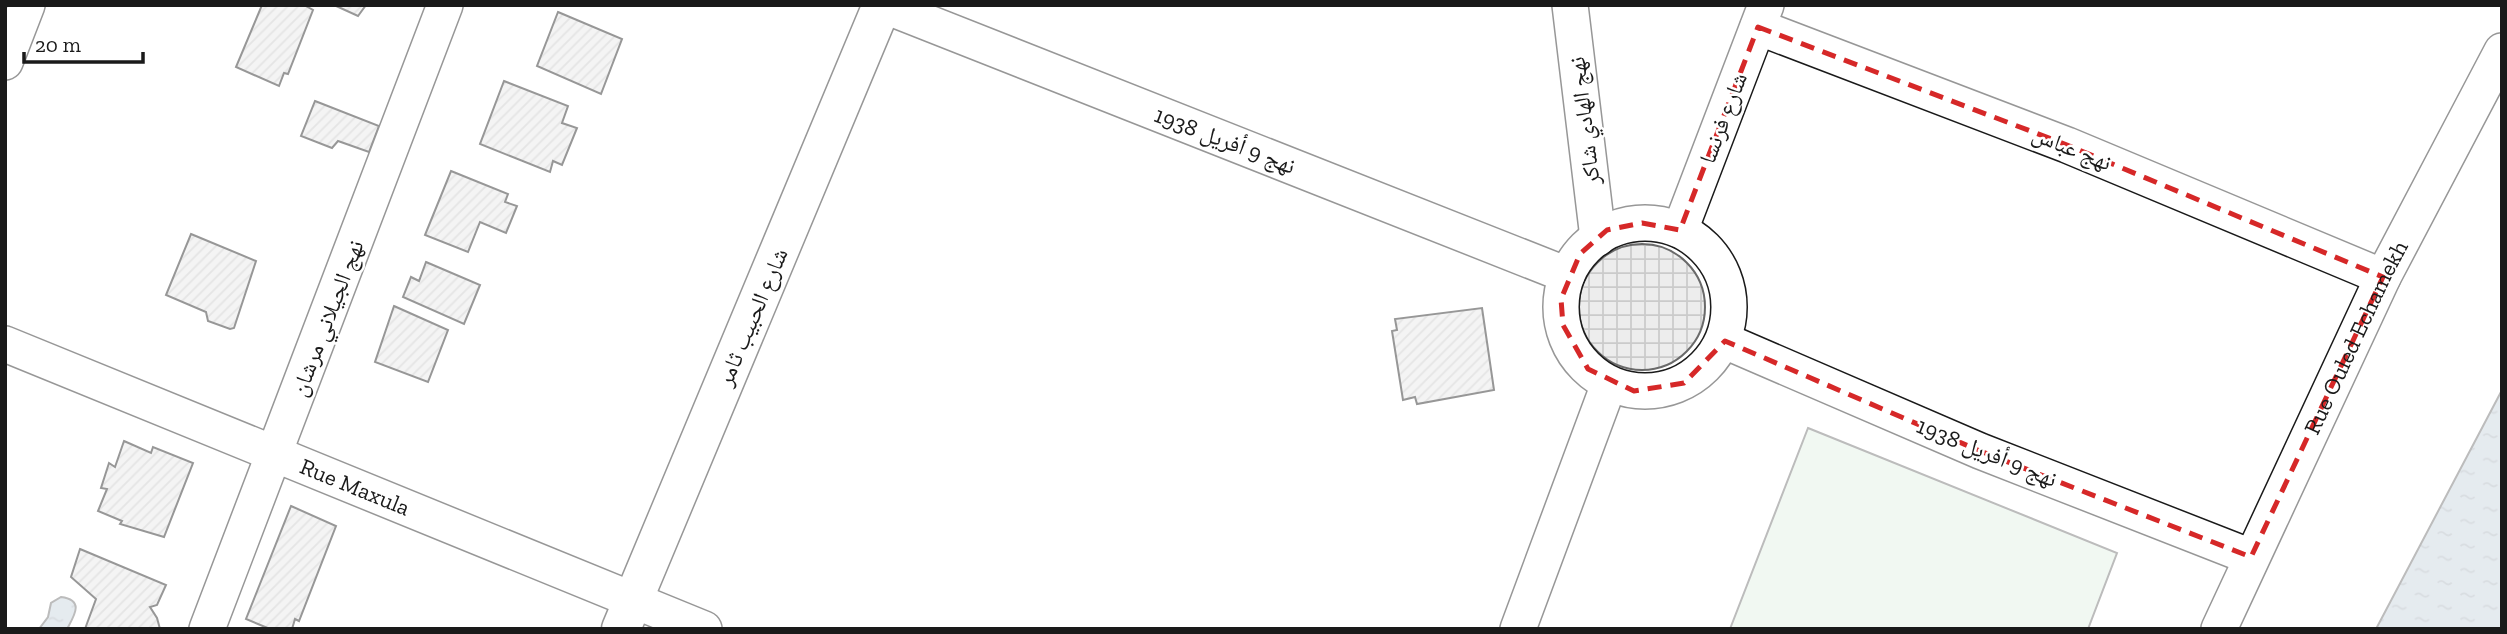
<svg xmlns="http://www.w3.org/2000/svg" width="2507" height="634" viewBox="0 0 2507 634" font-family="'Zilla Slab','Noto Naskh Arabic',serif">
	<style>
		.grass { fill: #e0efe3; stroke: #6a6a6a; stroke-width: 2 }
		.plaza { fill: url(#plaza-grid); stroke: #6a6a6a; stroke-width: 2 }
		.water { fill: url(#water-ripples); stroke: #6a6a6a; stroke-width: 2 }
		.building { fill: url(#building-hatch); stroke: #1a1a1a; stroke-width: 2 }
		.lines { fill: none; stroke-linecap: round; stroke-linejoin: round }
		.minor-casing { stroke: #1a1a1a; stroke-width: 38 }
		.tertiary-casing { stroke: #1a1a1a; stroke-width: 41 }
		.minor { stroke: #fff; stroke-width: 35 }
		.tertiary { stroke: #fff; stroke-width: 38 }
		.marked { fill: none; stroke: #d62828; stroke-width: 5; stroke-dasharray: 14 9; stroke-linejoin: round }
		.labels { text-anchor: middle; stroke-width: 5; stroke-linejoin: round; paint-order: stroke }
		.street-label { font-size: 23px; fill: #1a1a1a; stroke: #fff }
	</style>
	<defs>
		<pattern id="plaza-grid" width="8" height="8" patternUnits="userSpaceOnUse" patternTransform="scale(1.75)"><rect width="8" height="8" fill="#ededed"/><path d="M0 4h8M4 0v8" fill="none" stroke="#cbcbcb"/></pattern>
		<pattern id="water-ripples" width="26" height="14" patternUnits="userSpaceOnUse" patternTransform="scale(1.75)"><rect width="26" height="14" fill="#c6d2dc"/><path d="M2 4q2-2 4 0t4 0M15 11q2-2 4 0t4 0" fill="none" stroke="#aab4bc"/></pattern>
		<pattern id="building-hatch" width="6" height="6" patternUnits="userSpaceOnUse" patternTransform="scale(1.75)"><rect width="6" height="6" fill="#e6e6e6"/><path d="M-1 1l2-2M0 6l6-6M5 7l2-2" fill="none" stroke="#c5c5c5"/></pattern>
	</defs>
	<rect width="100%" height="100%" fill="#fff"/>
	<!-- grass -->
	<polygon class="grass" points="1808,428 2117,553 2088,629 1730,629"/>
	<!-- plaza -->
	<circle class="plaza" cx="1642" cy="307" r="63"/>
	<!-- water -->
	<g class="water">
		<polygon points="2502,390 2502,629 2376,629"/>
		<path d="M61,597C85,600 74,616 67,629H39L48,617L51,603Z"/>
	</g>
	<!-- building -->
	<g class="building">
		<polygon points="262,5 304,5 313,10 288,74 284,73 279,86 236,67"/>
		<polygon points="334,5 366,5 358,16"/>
		<polygon points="558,12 622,39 601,94 537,66"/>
		<polygon points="504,81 568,106 562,123 577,128 562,165 553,161 550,172 480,144"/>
		<polygon points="315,101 379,126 369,152 338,141 332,148 301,136"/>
		<polygon points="451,171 508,194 505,202 517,206 506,233 480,222 468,252 425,235"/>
		<polygon points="191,234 256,261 234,328 230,329 208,321 206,312 166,295"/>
		<polygon points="426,262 480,285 464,324 403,297 411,277 419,281"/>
		<polygon points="394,306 448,330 428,382 375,362"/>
		<polygon points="1482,308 1494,390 1417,404 1415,397 1403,400 1392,331 1397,330 1395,319"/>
		<polygon points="124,441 151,453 153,447 193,463 164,537 120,524 122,521 98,511 107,489 101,488 109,463 115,467"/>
		<polygon points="291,506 336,526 299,621 295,619 292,629 270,629 246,619"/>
		<polygon points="80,549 166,585 157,605 150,607 157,618 160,629 85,629 96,599 71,577"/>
	</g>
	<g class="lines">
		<defs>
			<g id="minor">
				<polyline points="883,5 1567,275"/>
				<polyline points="1570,5 1598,238"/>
				<polyline points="1758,27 2067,145 2383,277"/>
				<polyline points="5,62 27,5"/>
				<circle cx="1645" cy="307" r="84"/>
				<polyline points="1680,230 1766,5"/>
				<polyline points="1725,341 1980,451 2251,557"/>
				<path id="s1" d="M5,344L704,629"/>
				<polyline points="207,629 445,5"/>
				<polyline points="1518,629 1609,384"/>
				<path id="s2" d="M2219,629L2383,277L2502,51"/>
			</g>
			<polyline id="tertiary" points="621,629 882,5"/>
		</defs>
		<!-- minor casing -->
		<use href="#minor" class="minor-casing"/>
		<!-- tertiary casing -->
		<use href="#tertiary" class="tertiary-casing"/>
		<!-- minor -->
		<use href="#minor" class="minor"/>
		<!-- tertiary -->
		<use href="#tertiary" class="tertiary"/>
	</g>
	<!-- marked area -->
	<path d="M0 0H2507V634H0ZM1758,27L2067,145L2383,277L2251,557L1980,451L1725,341L1684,383L1634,391L1588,369L1563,325L1561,299L1580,254L1607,230L1642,223L1680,230Z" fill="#fff" fill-opacity=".55" fill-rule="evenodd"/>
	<path class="marked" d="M1758,27L2067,145L2383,277L2251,557L1980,451L1725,341L1684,383L1634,391L1588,369L1563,325L1561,299L1580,254L1607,230L1642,223L1680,230Z"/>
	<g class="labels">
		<!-- street labels -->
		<g class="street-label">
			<text transform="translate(1723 118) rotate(-69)" y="8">شارع فرنسا</text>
			<text transform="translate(1584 121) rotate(-97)" y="8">نهج الهادي شاكر</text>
			<text transform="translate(1225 140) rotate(21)" y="8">نهج 9 أفريل 1938</text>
			<text transform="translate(2072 148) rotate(22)" y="8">نهج عباس</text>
			<text transform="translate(752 317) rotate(-67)" y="8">شارع الحبيب ثامر</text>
			<text transform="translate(327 318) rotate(-69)" y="8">نهج الجيلاني مرشان</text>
			<text dy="8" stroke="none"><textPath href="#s2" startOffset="322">Rue Ouled Echamekh</textPath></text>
			<text transform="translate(1987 452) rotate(22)" y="8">نهج 9 أفريل 1938</text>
			<text dy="8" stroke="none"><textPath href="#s1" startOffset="378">Rue Maxula</textPath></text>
		</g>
	</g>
	<!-- border -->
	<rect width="2507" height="634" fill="none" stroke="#1a1a1a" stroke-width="14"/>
	<!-- scale -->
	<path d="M24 52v10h119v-10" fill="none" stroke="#1a1a1a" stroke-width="3.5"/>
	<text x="35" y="52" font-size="21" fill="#1a1a1a" stroke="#ffffff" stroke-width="5" paint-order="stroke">20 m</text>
</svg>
